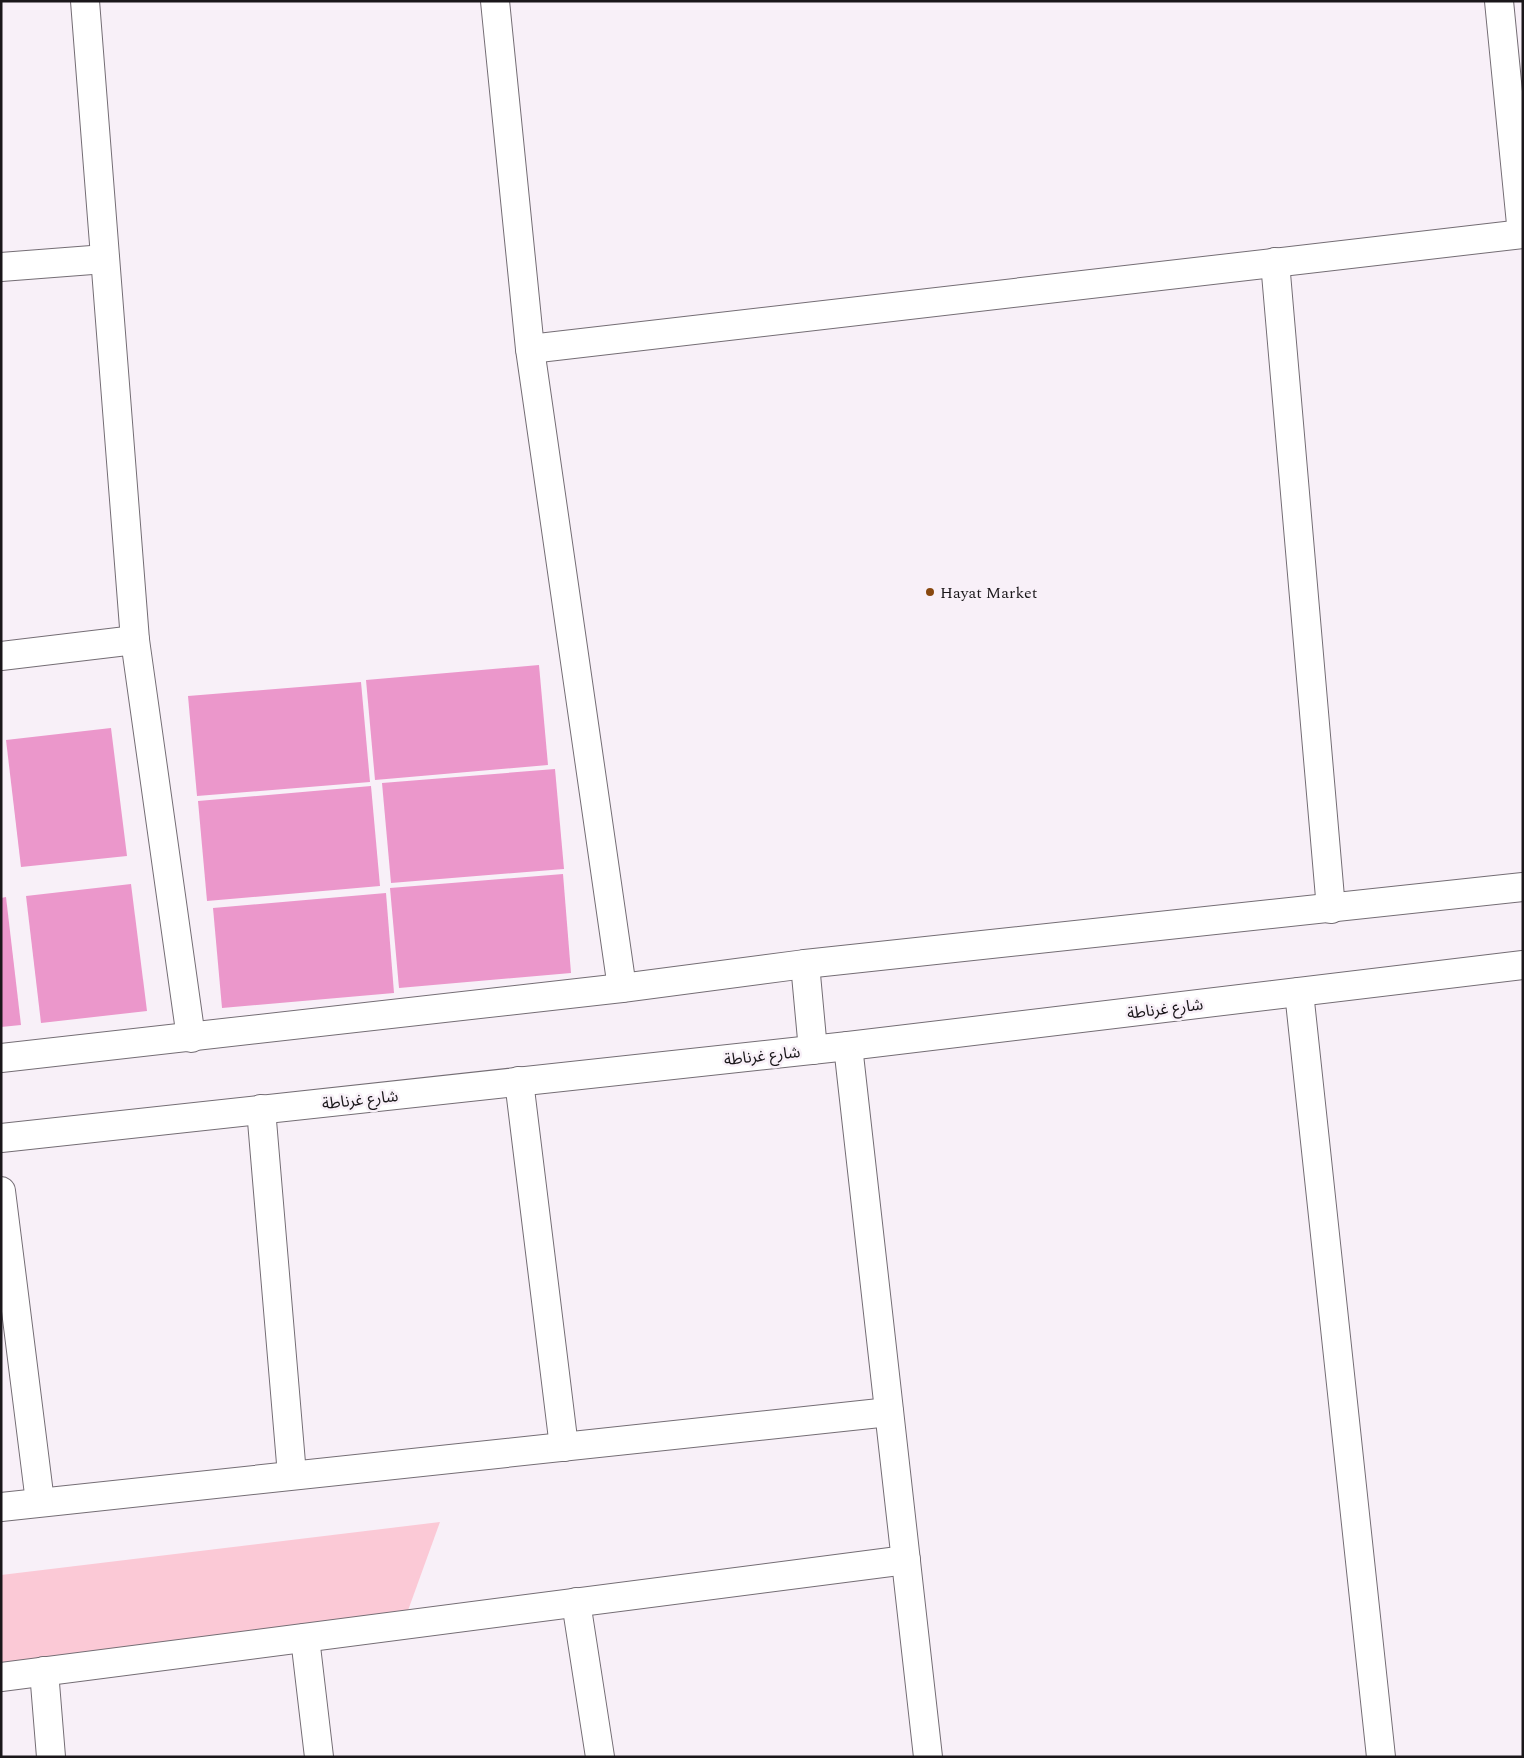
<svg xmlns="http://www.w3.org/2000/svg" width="1524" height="1758" viewBox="0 0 1524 1758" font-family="Spectral,'Noto Sans Arabic',serif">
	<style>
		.green { fill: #fbc9d6 }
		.building { fill: #eb97cb }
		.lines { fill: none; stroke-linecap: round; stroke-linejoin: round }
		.minor-casing { stroke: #746d74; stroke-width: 30 }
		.minor { stroke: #fff; stroke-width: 28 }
		.poi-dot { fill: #88480f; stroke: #f8f0f8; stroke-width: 2 }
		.labels { text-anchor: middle; stroke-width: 5; stroke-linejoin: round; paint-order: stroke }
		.poi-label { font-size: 16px; fill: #1a171a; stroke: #f8f0f8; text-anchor: start }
		.street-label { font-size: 16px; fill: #1a171a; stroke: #f8f0f8 }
	</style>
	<rect width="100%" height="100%" fill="#f8f0f8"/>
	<!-- green -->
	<polygon class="green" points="440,1522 406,1616 1,1665 1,1575"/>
	<!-- building -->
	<g class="building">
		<polygon points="539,665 548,765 375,780 366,680"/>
		<polygon points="361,682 370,782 197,796 188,696"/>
		<polygon points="111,728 127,856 21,867 6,740"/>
		<polygon points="555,769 564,869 391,883 382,783"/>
		<polygon points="371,786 380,886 207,901 198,801"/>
		<polygon points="563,874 571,973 399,988 390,888"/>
		<polygon points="131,884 147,1011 41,1023 26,896"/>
		<polygon points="386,893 394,993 222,1008 213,908"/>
		<polygon points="6,897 21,1025 1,1027 1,898"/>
	</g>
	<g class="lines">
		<defs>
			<g id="minor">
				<polyline points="85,1 135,640 191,1038"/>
				<polyline points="495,1 530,349 622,988"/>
				<polyline points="1499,1 1522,234"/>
				<polyline points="1275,262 1331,909"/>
				<polyline points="1,267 105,259"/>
				<polyline points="530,349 1523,234"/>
				<polyline points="1,656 135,640"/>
				<polyline points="805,964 813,1050"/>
				<polyline points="1299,992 1381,1757"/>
				<polyline points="848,1046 928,1757"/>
				<polyline points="1,1058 622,988 805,964 1523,887"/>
				<polyline points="519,1081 564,1447"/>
				<polyline points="261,1109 292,1475"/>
				<polyline points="1,1138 848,1046 1523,965"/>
				<polyline points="1,1191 40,1502"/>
				<polyline points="1,1507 889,1412"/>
				<polyline points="576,1602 600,1757"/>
				<polyline points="305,1638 319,1757"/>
				<polyline points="44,1671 51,1757"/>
				<polyline points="1,1677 906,1560"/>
			</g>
		</defs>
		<!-- minor casing -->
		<use href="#minor" class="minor-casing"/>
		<!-- minor -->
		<use href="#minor" class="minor"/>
	</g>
	<!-- markers -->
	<circle class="poi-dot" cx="930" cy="592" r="5"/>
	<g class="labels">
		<!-- poi labels -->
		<g class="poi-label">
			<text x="940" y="598">Hayat Market</text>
		</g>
		<!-- street labels -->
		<g class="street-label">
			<text transform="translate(1165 1008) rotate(-7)" y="6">شارع غرناطة</text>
			<text transform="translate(762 1055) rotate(-6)" y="6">شارع غرناطة</text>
			<text transform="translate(360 1099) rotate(-6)" y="6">شارع غرناطة</text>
		</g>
	</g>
	<!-- border -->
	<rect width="1524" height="1758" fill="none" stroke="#1a171a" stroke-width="5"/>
</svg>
